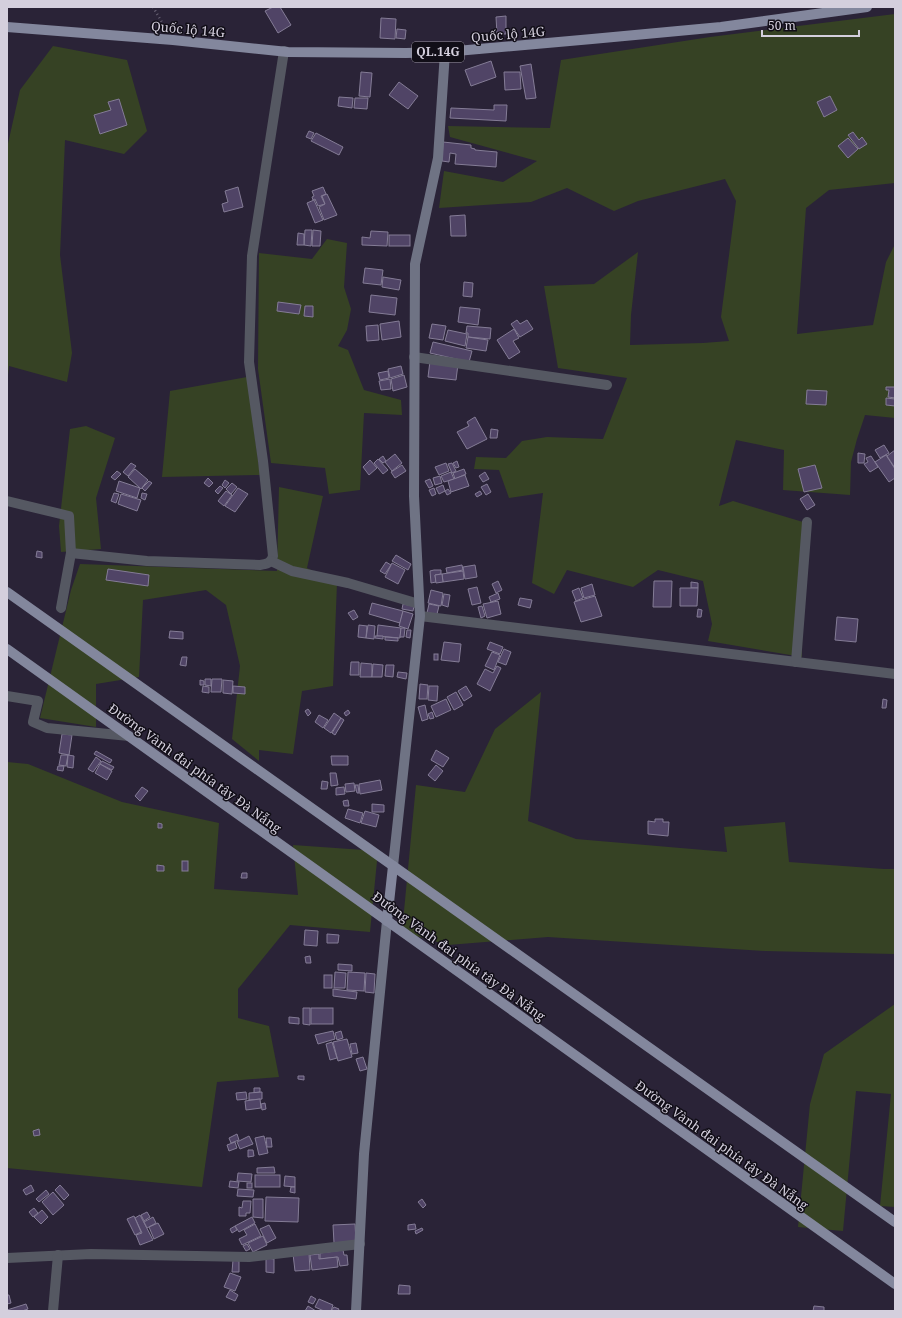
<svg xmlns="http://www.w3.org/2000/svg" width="902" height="1318" viewBox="0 0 902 1318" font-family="'Noto Serif',serif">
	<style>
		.green { fill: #364224 }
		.building { fill: #504466; stroke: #847c96 }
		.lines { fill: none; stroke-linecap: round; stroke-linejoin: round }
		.path { stroke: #686274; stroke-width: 2.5; stroke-dasharray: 1 3; stroke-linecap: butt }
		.street { stroke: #555862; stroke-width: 10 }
		.secondary { stroke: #6f7384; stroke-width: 10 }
		.primary { stroke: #83879d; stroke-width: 10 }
		.labels { text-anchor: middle; stroke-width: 3; stroke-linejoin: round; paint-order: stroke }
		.shield { fill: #110e17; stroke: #9a95a2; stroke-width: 1 }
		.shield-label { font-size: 12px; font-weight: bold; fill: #d4cfdd }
		.street-label { font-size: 13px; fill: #d4cfdd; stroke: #110e17 }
	</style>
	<rect width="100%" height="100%" fill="#2a2337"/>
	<!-- green -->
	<g class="green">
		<polygon points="895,14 895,183 829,190 806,208 797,334 873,325 886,262 895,244 895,418 865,415 857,439 851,462 850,495 783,490 784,450 736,440 719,506 733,501 803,522 802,657 708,641 712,624 703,581 658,570 633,587 567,570 554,594 532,583 543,493 509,498 499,470 474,469 476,457 506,458 522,441 547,437 603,439 627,378 558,368 544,286 594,284 638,252 631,315 630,345 703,343 729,341 721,317 736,201 725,179 638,201 614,211 567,188 531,202 439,208 444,171 503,182 537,161 450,137 448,126 550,128 561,60 710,37"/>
		<polygon points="53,46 127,60 147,131 124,154 65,140 60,255 72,353 67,382 9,366 7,385 7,148 20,90"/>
		<polygon points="327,239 347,243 344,287 351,309 347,330 338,346 348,350 364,390 401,400 402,415 364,413 360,490 329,494 325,468 271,463 258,369 259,253 312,259"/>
		<polygon points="247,377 260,475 162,477 170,391"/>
		<polygon points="86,426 115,438 96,498 101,549 61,552 59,526 70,429"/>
		<polygon points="279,487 323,496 307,568 337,583 333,686 302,691 293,754 259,750 259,761 232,739 240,666 226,605 206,590 143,600 139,677 96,684 96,727 40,718 71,590 80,564 277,571"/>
		<polygon points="541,692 528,821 576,839 727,852 724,827 785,822 789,862 884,869 895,869 895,954 765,951 548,937 448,945 402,932 416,785 465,792 495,729"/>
		<polygon points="7,762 28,764 122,802 219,823 214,889 298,895 293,845 378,851 370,932 290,925 238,989 238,1018 269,1026 279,1077 217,1082 202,1187 7,1168"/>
		<polygon points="895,1004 895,1207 880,1206 891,1094 856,1091 843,1231 798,1227 810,1104 824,1054"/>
	</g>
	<!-- building -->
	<g class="building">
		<polygon points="273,7 280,7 291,25 278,33 265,11"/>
		<polygon points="506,16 506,34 497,34 496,17"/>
		<polygon points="381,18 396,19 395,39 380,38"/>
		<polygon points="397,29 406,30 405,39 396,38"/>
		<polygon points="491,61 496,77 471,86 465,70"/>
		<polygon points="531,64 536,98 526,99 520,66"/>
		<polygon points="361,72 372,73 370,97 359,96"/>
		<polygon points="504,72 520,72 521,89 505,90"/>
		<polygon points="399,82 418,96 408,109 389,95"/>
		<polygon points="830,96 837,110 824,117 817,102"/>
		<polygon points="339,97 353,98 352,108 338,106"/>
		<polygon points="355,98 368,98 367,109 354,108"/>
		<polygon points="119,99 127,125 100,134 94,115 111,110 108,102"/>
		<polygon points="494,105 507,105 506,121 450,118 451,108 494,110"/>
		<polygon points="309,131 314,133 311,139 306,137"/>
		<polygon points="853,132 859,140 862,137 867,144 859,149 848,135"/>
		<polygon points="316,133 343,147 339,155 311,141"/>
		<polygon points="848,138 858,149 848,158 838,146"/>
		<polygon points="443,142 471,145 471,148 475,149 475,150 497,152 496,167 455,164 456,154 450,153 449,162 442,161"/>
		<polygon points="238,187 243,207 224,212 222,204 228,202 225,191"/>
		<polygon points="323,187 326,194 321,196 325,204 318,206 315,199 313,200 312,197 314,196 312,191"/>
		<polygon points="327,194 337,215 324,220 319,207 325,204 322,196"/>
		<polygon points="314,200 323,220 315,223 307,203"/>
		<polygon points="465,215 466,236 451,236 450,216"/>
		<polygon points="305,230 312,230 311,246 304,245"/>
		<polygon points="313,230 321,231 320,246 312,246"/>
		<polygon points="371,231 388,232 387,246 362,245 362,237 370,238"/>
		<polygon points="298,233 304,234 304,245 297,245"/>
		<rect x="389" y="235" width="21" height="11"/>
		<polygon points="365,268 383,270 381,285 363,283"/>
		<polygon points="383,277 401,280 399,290 382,287"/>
		<polygon points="464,282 473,283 472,297 463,296"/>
		<polygon points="371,295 397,298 395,315 369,312"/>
		<polygon points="278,302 301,305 299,314 277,311"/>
		<polygon points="305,306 313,306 313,317 304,316"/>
		<polygon points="460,307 480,309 478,325 458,322"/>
		<polygon points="517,320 520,324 527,320 533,329 520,337 511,324"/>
		<polygon points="399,321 401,337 382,340 380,324"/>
		<polygon points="432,324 446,326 443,340 429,338"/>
		<polygon points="378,325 379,340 367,341 366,326"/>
		<polygon points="467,326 491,328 490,339 468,337 468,333 466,333"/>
		<polygon points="514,329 519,338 513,341 520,352 509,359 497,340"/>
		<polygon points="448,330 467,334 465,346 445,341"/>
		<polygon points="468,337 488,340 486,351 466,348"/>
		<polygon points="433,342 472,351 469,362 430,353"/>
		<polygon points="430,361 458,364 456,380 428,377"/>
		<polygon points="401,366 403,374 390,378 388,369"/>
		<polygon points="388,371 389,378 380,380 378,373"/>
		<polygon points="404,375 407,387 393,391 391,379"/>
		<polygon points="390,379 391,389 381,390 379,381"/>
		<polygon points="886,387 895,387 895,398 888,397 889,390 886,390"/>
		<polygon points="807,390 827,391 826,405 806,404"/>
		<polygon points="886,398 895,399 895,406 886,405"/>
		<polygon points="475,417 487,439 467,449 457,432 469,426 467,422"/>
		<polygon points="491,429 498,430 497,438 490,438"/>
		<polygon points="884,445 889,453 880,458 875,450"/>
		<polygon points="895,450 895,468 887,456"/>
		<polygon points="858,453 865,454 864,463 858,463"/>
		<polygon points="395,454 402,463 392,471 385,462"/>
		<polygon points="886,455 895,469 895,478 889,482 875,462"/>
		<polygon points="383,456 386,461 383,463 379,459"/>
		<polygon points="871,456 878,467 870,472 864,464 868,462 866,458"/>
		<polygon points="378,459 388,470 383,474 374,463"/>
		<polygon points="370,460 377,468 369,475 363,467"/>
		<polygon points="457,461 459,467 456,468 453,463"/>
		<polygon points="131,463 136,466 128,476 123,472"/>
		<polygon points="446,463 449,471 439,475 435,467"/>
		<polygon points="452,463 456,471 452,473 448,464"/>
		<polygon points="402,465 406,471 395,478 391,472"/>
		<polygon points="815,465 822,488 804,492 798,469"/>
		<polygon points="135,469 148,480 141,489 128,477"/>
		<polygon points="464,469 466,474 455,479 453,473"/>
		<polygon points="117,471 121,474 115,480 111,477"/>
		<polygon points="451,472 454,479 444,482 441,476"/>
		<polygon points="485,472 489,479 483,482 479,476"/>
		<polygon points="465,475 469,486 451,492 448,481"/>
		<polygon points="440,476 442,483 435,485 433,478"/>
		<polygon points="208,478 213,483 209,487 204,483"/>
		<polygon points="430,479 433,486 429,488 425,481"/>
		<polygon points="225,480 229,483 225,488 222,485"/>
		<polygon points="119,481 140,488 137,498 116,491"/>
		<polygon points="149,481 152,483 145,491 142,488"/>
		<polygon points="232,483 237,487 231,494 226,489"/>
		<polygon points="487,484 491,492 486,495 481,487"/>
		<polygon points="443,485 445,491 439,494 436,488"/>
		<polygon points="220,486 223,488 218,494 215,491"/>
		<polygon points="238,488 248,494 235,512 225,506"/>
		<polygon points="434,488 436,494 432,496 429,490"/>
		<polygon points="448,489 451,493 447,495 445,491"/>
		<polygon points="226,491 232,495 224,506 218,501"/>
		<polygon points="480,491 482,494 477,497 475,494"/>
		<polygon points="114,493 119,494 116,503 111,501"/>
		<polygon points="142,493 147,494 145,500 141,498"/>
		<polygon points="121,494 141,500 137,511 118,504"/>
		<polygon points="808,494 815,505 807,510 800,499"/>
		<polygon points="37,551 42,552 42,558 36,557"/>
		<polygon points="396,555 411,564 408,570 392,561"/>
		<polygon points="386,562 391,565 385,574 380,571"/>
		<polygon points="392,563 405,570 398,584 385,577"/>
		<polygon points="462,565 463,570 447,573 446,568"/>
		<polygon points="475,565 477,577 465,579 463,567"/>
		<polygon points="108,569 149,575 148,586 106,580"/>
		<polygon points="434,570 441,570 441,574 435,575 436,582 431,583 430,571"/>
		<polygon points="463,571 464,579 443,582 442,574"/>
		<polygon points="442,574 443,582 436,583 435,575"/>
		<polygon points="498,581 502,590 496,593 492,584"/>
		<polygon points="654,581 672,581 671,607 653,607"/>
		<polygon points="691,582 698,583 698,588 691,588"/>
		<polygon points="592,584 595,595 584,598 581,588"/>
		<polygon points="477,587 481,603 472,605 468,589"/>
		<polygon points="579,588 583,598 576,601 572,591"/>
		<polygon points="680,588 698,588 697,606 680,606"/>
		<polygon points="431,590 443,593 441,606 428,603"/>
		<polygon points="498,593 500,599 491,602 489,597"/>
		<polygon points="444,594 450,595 448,607 442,605"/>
		<polygon points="595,596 602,616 581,622 574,602"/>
		<polygon points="520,598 532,600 530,608 518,605"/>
		<polygon points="498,601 501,614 487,618 483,604"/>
		<polygon points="372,603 403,611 400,623 369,614"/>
		<polygon points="403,604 414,606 413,611 402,609"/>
		<polygon points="429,604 439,606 437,614 427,613"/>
		<polygon points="482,606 485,616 481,618 478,607"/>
		<polygon points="698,609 702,610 701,617 697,617"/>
		<polygon points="354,610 358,617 353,620 348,613"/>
		<polygon points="403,611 413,614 408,629 399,626"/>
		<polygon points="837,617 858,619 856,642 835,640"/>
		<polygon points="359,625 367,626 366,638 358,637"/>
		<polygon points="368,625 375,626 374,639 366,638"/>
		<polygon points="378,625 401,628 400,638 377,636"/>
		<polygon points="401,628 405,628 404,637 400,637"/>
		<polygon points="407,630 411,630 410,638 406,637"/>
		<polygon points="170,631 183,632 183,639 169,638"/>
		<polygon points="375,636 383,636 383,639 375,638"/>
		<polygon points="385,637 398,638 398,641 385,640"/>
		<polygon points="444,642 461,644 459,662 441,660"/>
		<polygon points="490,642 503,647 500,654 487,649"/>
		<polygon points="504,649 511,652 506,665 498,662"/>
		<polygon points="492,652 500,655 494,670 485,666"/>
		<rect x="434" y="654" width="4" height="6"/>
		<polygon points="182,657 187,657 186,666 180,665"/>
		<polygon points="351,662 359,662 359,675 350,675"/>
		<polygon points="361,663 372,664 372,677 360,677"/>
		<polygon points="373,664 383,665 382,677 372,677"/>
		<polygon points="386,665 394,665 393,677 385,676"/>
		<polygon points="497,666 501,668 490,691 477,684 485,669 493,673"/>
		<polygon points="398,672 407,673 406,679 397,677"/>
		<polygon points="205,679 211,679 211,686 205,685"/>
		<polygon points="212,679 222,679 221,692 211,692"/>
		<polygon points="200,680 204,681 204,685 200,685"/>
		<polygon points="223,680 233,681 232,694 223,693"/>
		<polygon points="420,684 428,685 427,699 419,699"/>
		<polygon points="203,686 209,687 209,693 202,692"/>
		<polygon points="233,686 245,687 245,694 233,693"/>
		<polygon points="429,686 438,686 437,701 428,700"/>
		<polygon points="466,686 472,696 464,701 458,691"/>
		<polygon points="456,692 463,705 454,710 447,697"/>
		<polygon points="446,699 451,710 436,717 431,706"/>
		<polygon points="883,699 887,700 886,708 882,708"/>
		<polygon points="425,705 428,719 422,721 418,707"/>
		<polygon points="308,709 311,713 308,716 305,711"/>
		<polygon points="348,710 350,713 346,716 344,713"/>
		<polygon points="432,712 434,718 430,719 428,714"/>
		<polygon points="334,713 341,718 331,733 324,728"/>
		<polygon points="319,715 328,720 323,728 315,722"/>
		<polygon points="341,718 344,720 335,735 332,733"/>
		<polygon points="62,734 72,735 69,755 59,753"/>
		<polygon points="436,750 449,758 443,767 431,760"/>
		<polygon points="96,751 112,760 110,763 94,754"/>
		<polygon points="61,755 68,755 66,766 59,765"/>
		<polygon points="68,755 74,756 73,768 67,767"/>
		<polygon points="331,756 348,756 348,765 332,765"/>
		<polygon points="96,757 101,761 93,772 88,769"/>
		<polygon points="102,761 114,767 112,770 100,764"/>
		<polygon points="100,764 112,771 107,780 95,773"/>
		<polygon points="436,765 443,771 435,781 428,775"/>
		<polygon points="58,766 64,766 63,771 57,770"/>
		<polygon points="330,773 336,773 338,785 331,786"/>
		<polygon points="380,780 382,790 360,794 359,784"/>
		<polygon points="322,781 328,782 327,789 321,789"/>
		<polygon points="354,783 355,791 346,792 345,784"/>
		<polygon points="355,785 358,785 359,793 357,793"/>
		<polygon points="142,787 148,791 140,801 135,796"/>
		<polygon points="344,787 345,794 336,795 336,788"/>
		<polygon points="348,800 349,806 344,806 343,801"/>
		<polygon points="372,804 384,805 384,812 372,812"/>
		<polygon points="348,809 363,813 360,823 345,818"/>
		<polygon points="365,811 379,815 376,827 361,823"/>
		<polygon points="655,819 663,819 663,822 669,822 668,836 648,834 648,821 655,822"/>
		<polygon points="158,823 162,824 162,828 158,828"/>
		<rect x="182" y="861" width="6" height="10"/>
		<polygon points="157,865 164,866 164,871 157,871"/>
		<polygon points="242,873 247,873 247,878 241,878"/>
		<polygon points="305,930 318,931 317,946 304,945"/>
		<polygon points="327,934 339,935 338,943 327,943"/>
		<polygon points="310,956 311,963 306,963 305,957"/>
		<polygon points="338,964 352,965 352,971 338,970"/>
		<polygon points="335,972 346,973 345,988 334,988"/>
		<polygon points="348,972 365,973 364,991 347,990"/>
		<polygon points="366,973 375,974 374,993 365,992"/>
		<rect x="324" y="975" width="8" height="13"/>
		<polygon points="333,989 357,992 356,999 333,996"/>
		<polygon points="303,1008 310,1008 310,1025 303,1024"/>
		<rect x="311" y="1008" width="22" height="16"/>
		<polygon points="289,1017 299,1018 299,1024 289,1023"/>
		<polygon points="333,1031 335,1039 318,1044 315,1035"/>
		<polygon points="341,1031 343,1038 337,1040 335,1033"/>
		<polygon points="347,1039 352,1057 338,1061 333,1042"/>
		<polygon points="332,1042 337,1058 330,1060 326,1044"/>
		<polygon points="356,1043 358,1053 352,1054 350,1044"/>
		<polygon points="363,1057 367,1069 360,1071 356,1059"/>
		<polygon points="298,1076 304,1076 304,1080 298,1079"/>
		<polygon points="254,1088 260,1088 260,1092 254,1093"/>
		<polygon points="246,1092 247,1099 237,1100 236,1093"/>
		<polygon points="262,1092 262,1099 249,1100 249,1093"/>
		<polygon points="260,1099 261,1108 246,1110 245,1101"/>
		<polygon points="265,1103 266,1109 262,1110 261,1104"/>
		<polygon points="39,1129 40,1135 34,1136 33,1131"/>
		<polygon points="237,1134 239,1140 231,1143 229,1138"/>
		<polygon points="249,1136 253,1144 240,1149 237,1142"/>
		<polygon points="264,1136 268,1153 259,1155 255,1138"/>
		<polygon points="266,1138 271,1138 272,1147 267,1147"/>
		<polygon points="235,1142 237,1148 229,1151 227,1145"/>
		<polygon points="248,1150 253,1150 254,1156 248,1157"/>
		<polygon points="274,1167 275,1173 257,1173 257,1168"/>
		<polygon points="238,1173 252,1174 251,1182 237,1181"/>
		<rect x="255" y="1175" width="25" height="12"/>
		<polygon points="285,1176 295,1177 295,1187 284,1186"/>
		<polygon points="230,1181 239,1182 238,1188 229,1187"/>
		<rect x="247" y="1183" width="5" height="5"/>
		<polygon points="31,1185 34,1191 26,1195 23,1190"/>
		<polygon points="60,1185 69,1195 64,1200 55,1190"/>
		<polygon points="291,1187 295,1187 295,1193 290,1192"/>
		<polygon points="238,1189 254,1190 253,1197 237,1196"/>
		<polygon points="46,1190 49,1194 39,1202 36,1199"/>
		<polygon points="53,1192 64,1205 53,1215 42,1202"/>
		<polygon points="266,1197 299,1198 298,1222 265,1221"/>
		<polygon points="253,1199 263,1199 263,1218 253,1217"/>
		<polygon points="422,1199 426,1205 423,1208 418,1202"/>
		<polygon points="243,1201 251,1201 250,1213 246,1213 246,1216 239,1216 239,1207 242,1208"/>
		<polygon points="34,1208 38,1213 33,1217 29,1212"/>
		<polygon points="42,1210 48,1217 41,1224 34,1217"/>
		<polygon points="147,1212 150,1217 144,1221 141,1215"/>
		<polygon points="140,1215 153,1240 140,1245 136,1235 142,1233 135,1218"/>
		<polygon points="134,1216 141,1232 135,1235 127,1219"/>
		<polygon points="153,1217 156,1223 147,1228 144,1222"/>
		<polygon points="252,1217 255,1223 239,1232 235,1226"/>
		<polygon points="158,1223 164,1234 154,1239 149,1227"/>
		<polygon points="255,1224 261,1236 242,1245 239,1239 247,1235 244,1230"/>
		<polygon points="355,1224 356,1242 334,1243 333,1225"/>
		<polygon points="415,1224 416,1229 408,1230 408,1225"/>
		<polygon points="269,1225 276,1238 267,1243 260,1229"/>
		<polygon points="235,1226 237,1230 232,1233 230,1229"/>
		<polygon points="422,1228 423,1230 416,1234 415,1231"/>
		<polygon points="263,1236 267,1245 253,1252 248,1243"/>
		<polygon points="247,1244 250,1249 246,1251 243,1246"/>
		<polygon points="343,1250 344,1255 347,1255 348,1265 340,1266 338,1257 320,1259 320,1253"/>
		<polygon points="309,1253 310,1270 295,1271 293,1254"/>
		<polygon points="319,1254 319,1259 337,1257 338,1267 312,1270 310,1255"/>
		<polygon points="266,1258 274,1259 274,1273 266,1272"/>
		<polygon points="233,1260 239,1261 239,1272 232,1272"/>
		<polygon points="230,1273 241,1277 235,1291 224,1287"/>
		<polygon points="399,1285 410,1286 410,1294 398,1294"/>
		<polygon points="230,1290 238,1295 235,1301 226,1297"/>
		<polygon points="7,1295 9,1295 11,1303 7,1304"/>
		<polygon points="311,1296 316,1299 313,1304 308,1302"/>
		<polygon points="319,1299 333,1305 331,1311 324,1311 315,1307"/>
		<polygon points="26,1304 28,1309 22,1311 7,1311 7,1310"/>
		<polygon points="308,1306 316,1311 305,1311"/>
		<polygon points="814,1306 824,1307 824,1311 813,1311"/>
		<polygon points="334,1307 339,1309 338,1311 331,1311"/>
	</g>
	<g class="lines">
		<!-- path -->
		<polyline class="path" points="153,7 166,29"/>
		<!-- street -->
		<g class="street">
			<polyline points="414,357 607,385"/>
			<polyline points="7,501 69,516 71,553 61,608"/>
			<path d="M71,553L147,561L260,565C267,564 271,563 273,556L263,461L249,362L252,256L284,51"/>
			<polyline points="271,561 292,571 348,583 419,604"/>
			<polyline points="420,616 895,674"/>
			<polyline points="796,662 807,522"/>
			<polyline points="7,696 38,701 33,722 47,728 129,736"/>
			<polyline points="7,1258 91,1254 249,1257 360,1244"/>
			<polyline points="53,1311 58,1255"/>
		</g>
		<!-- secondary -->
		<g class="secondary">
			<polyline points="393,866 420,616 414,496 415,264 438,158 445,52"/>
			<polyline points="356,1311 364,1154 387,921"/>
		</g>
		<!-- primary -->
		<g class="primary">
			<polyline points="7,27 173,40 288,52 406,53 445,52 592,39 721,27 867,7"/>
			<polyline points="7,592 895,1222"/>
			<polyline points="7,649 895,1284"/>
			<polyline points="387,921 393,866"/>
		</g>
	</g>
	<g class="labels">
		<!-- shield labels -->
		<rect class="shield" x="412" y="42" width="52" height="20" rx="3"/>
		<g class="shield-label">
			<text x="438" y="56">QL.14G</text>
		</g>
		<!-- street labels -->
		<g class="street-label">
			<text transform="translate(188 29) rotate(5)" y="5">Quốc lộ 14G</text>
			<text transform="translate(508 34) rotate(-5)" y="5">Quốc lộ 14G</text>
			<text transform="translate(195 768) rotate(36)" y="5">Đường Vành đai phía tây Đà Nẵng</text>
			<text transform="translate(459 956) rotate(36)" y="5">Đường Vành đai phía tây Đà Nẵng</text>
			<text transform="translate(722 1145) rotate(36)" y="5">Đường Vành đai phía tây Đà Nẵng</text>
		</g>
	</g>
	<!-- border -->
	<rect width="902" height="1318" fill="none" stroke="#d4cfdd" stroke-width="16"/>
	<!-- scale -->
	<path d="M762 30v6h97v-6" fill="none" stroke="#d4cfdd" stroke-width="2"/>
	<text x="768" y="30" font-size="12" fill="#d4cfdd" stroke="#110e17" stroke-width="3" paint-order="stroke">50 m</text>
</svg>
